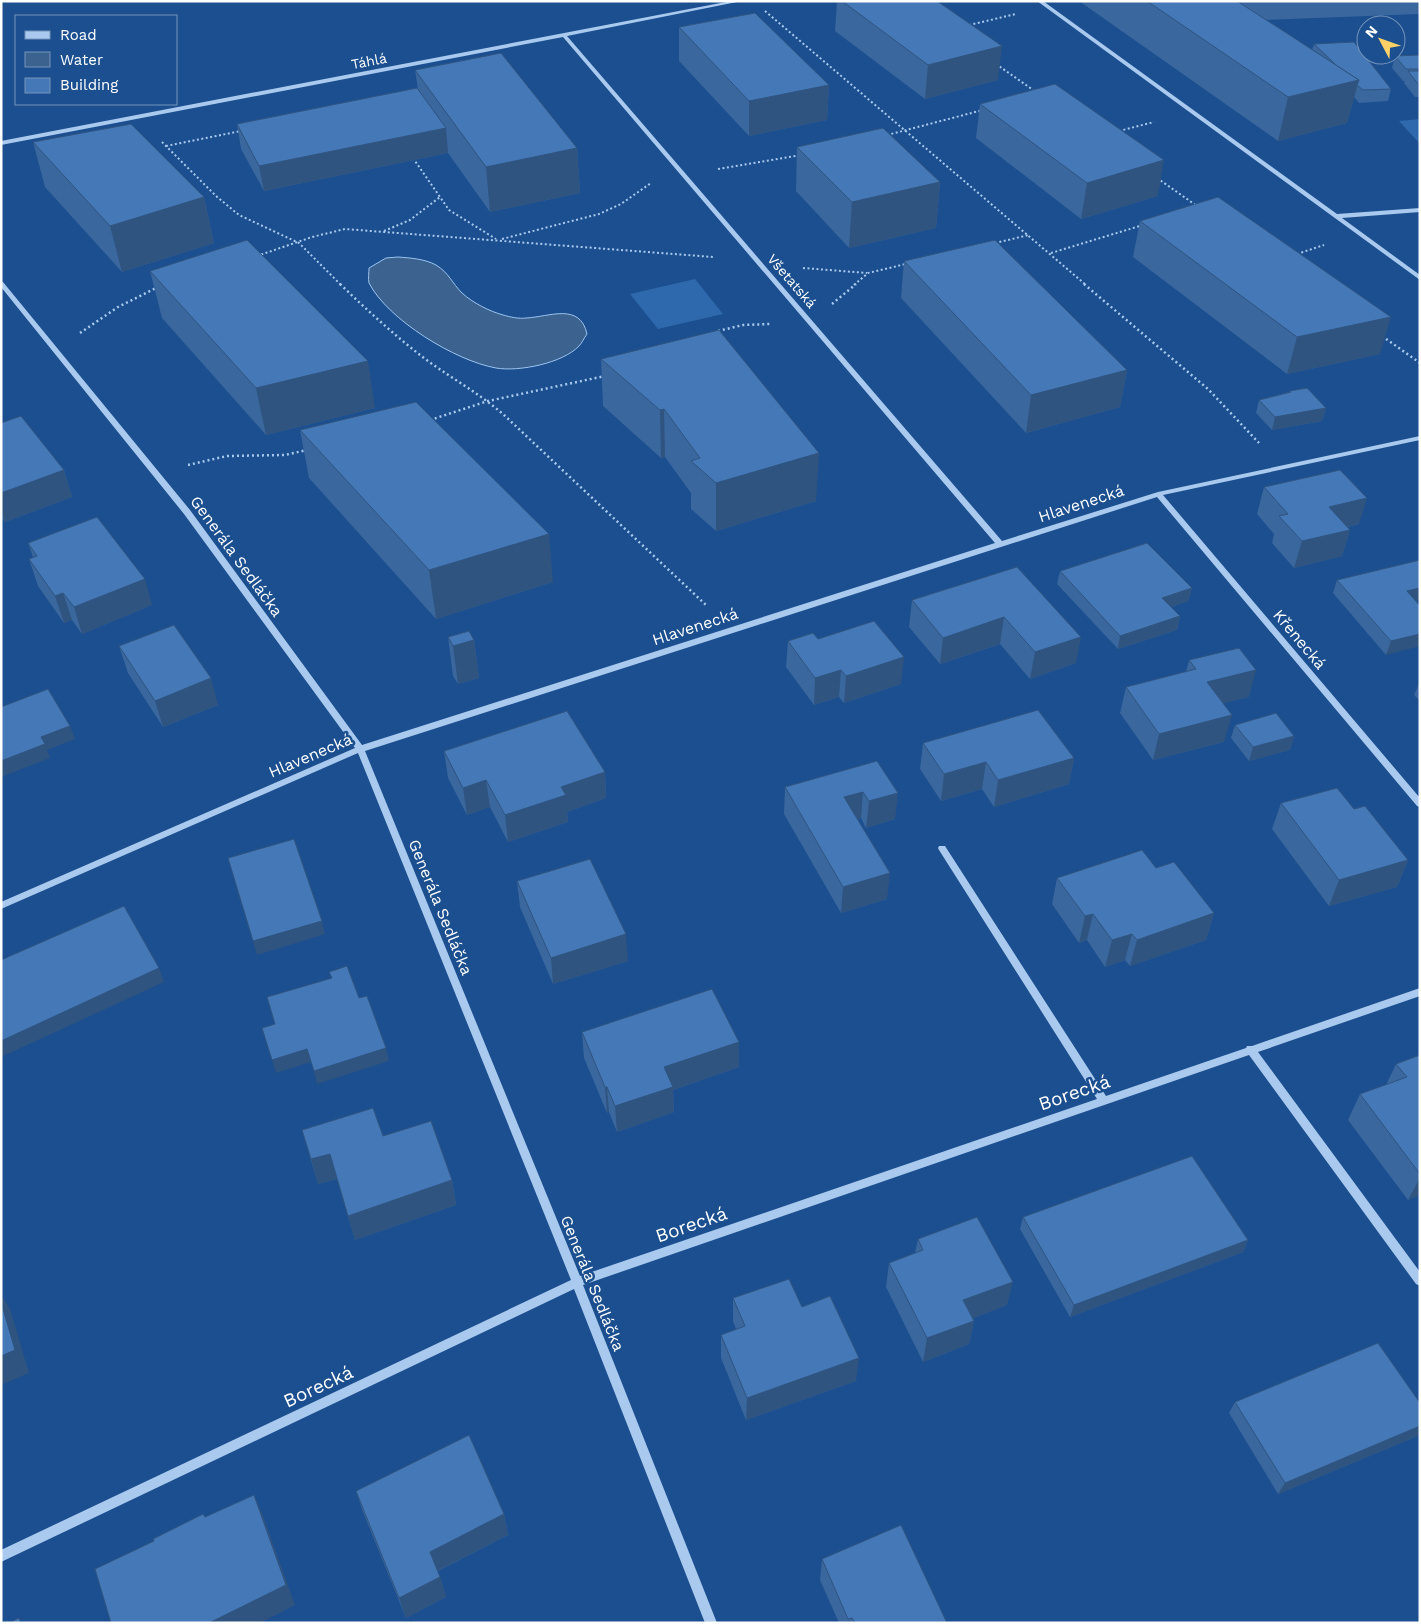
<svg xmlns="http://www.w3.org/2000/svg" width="1421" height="1624" viewBox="0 0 1421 1624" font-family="'Work Sans',sans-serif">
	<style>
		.green { fill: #2e69ad }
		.water { fill: #3c6290; stroke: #9cc4f0 }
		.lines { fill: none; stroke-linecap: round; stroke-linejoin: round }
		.path-far1 { stroke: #a9c9ee; stroke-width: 2; stroke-dasharray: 2 2.5; stroke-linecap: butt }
		.path { stroke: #a9c9ee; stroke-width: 2.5; stroke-dasharray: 2 3; stroke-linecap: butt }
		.minor { fill: #a9c9ee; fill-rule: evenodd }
		.wall { fill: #3a679d }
		.shaded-wall { fill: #305480 }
		.building { fill: #4478b7; stroke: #305480 }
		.labels { text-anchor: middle; stroke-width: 5; stroke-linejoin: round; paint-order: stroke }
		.far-street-label { font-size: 14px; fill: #fff; stroke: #1b4f8f }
		.street-label { font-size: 16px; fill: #fff; stroke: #1b4f8f }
		.near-street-label { font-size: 19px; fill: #fff; stroke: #1b4f8f }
	</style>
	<rect width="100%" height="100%" fill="#1b4f8f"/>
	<!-- green -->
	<g class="green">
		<polygon points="1420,119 1420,144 1399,121"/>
		<polygon points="695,279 723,314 658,329 630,294"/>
	</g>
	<!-- water -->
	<path class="water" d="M398,257C411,258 425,259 436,265C449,273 452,283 462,293C473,303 489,311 503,315C510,317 519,319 526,318C549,317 580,302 587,334C584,338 582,343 579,346C563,363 519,372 496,368C456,361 388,320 369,283C368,279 369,272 369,268L386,258Z"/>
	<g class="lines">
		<!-- path-far1 -->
		<g class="path-far1">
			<polyline points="765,11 1086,285"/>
			<polyline points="969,25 1016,14"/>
			<polyline points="996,64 1036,92"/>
			<polyline points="1119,131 1154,122"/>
			<polyline points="887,135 983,110"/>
			<polyline points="162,142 216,196 239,215 299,243 341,285"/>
			<polyline points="166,146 241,131"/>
			<polyline points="413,158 449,210 496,239"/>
			<polyline points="718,169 801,155"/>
			<polyline points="1157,178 1197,206"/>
			<polyline points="384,231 410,220 440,197"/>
			<polyline points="502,239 599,214 621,204 651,183"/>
			<polyline points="995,243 1029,235"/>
			<polyline points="1051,253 1143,225"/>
			<polyline points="1297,254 1324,245"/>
			<polyline points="257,256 312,237 345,229 713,257"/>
			<polyline points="803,268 867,273"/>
			<polyline points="854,285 868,273 906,264"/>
		</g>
		<!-- path -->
		<g class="path">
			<path d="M340,284C366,309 392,333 420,355C447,376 478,392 504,415L706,605"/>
			<polyline points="1084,284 1208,389 1259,443"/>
			<polyline points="832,304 856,284"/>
			<polyline points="718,331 743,325 770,324"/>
			<polyline points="80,333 118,307 158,287"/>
			<polyline points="1382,336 1420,363"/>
			<polyline points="430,420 488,401 605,376"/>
			<polyline points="188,465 227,456 285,455 307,450"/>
		</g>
		<!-- minor -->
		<g class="minor">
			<polygon points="731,1 742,1 567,36 1002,541 1158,492 1420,436 1420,440 1163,495 1420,798 1420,807 1417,806 1157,497 365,751 580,1276 1097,1099 939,850 938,848 939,846 945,846 1106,1096 1246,1048 1247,1046 1252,1046 1420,988 1420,996 1258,1052 1420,1272 1420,1286 1416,1284 1249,1055 583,1285 717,1623 705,1623 574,1289 1,1562 1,1550 571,1280 358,753 1,909 1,902 355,748 184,514 1,287 1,281 3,282 190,510 362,745 995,543 563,37 1,145 1,141"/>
			<polygon points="1037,1 1043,1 1337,214 1420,208 1420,212 1342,218 1420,275 1420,280"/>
		</g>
	</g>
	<!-- wall -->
	<g class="wall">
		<polygon points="837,1 937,1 998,80 925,99 835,31"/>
		<polygon points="1079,1 1420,1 1420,14 1266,20 1312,50 1314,44 1391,89 1388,101 1359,103 1354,97 1347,123 1278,141"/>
		<polygon points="679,27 829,85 827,120 749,136 679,61"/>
		<polygon points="1420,55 1420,97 1415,97 1404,83 1405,81 1403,81 1392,68 1395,56"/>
		<polygon points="415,70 577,148 580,193 490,212 448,153 264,191 241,149 237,124 418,89"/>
		<polygon points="980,104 1158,196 1081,219 976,138"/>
		<polygon points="33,142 204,197 214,243 122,272 45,187"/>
		<polygon points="797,147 940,182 936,228 849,248 796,191"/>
		<polygon points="1140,221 1380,354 1287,374 1133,257"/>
		<polygon points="904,261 1127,370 1120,407 1026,433 901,298"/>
		<polygon points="150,271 375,408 266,435 162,318"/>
		<polygon points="601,359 816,501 716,531 691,509 691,493 665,457 661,458 603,406"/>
		<polygon points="1290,391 1326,408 1322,421 1272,430 1256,413 1259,400 1289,392"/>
		<polygon points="1,423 64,470 72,497 5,522 1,516"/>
		<polygon points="300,430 553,582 436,619 309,478"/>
		<polygon points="1264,487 1359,524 1348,527 1350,530 1342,556 1294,568 1272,543 1274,534 1257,514"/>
		<polygon points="28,543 152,605 82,634 72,620 64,623 38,586 29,559 33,557"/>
		<polygon points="1017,567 1076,663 1030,679 1000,644 940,664 909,627 912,600"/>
		<polygon points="1060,571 1192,588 1188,601 1171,607 1180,616 1177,630 1118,649 1057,584"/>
		<polygon points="1337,580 1416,601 1386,655 1333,593"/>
		<polygon points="448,637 474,640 479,678 458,684 453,676"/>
		<polygon points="818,639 901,684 844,703 839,697 814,705 786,667 788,641"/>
		<polygon points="119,646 218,705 163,727 128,673"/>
		<polygon points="1189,660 1249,697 1223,703 1224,742 1153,760 1120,713 1126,687 1186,672"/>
		<polygon points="1420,682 1420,701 1414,695"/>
		<polygon points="1235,725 1294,736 1290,750 1249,761 1231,738"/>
		<polygon points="923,743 1074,758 1069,784 994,807 982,789 941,801 920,769"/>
		<polygon points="444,751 605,772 606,798 567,812 568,822 508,842 490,807 467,815 448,778"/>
		<polygon points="877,761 895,819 866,828 861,818 858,819 887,899 841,913 784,814 785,787"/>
		<polygon points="1281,803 1354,809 1408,860 1397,887 1329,906 1272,829"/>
		<polygon points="1057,878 1214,913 1206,940 1130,966 1125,960 1105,967 1087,940 1079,943 1052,904"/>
		<polygon points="517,881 628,961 553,984 520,907"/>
		<polygon points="582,1032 739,1042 739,1067 673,1090 674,1112 617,1132 609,1112 607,1113 584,1058"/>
		<polygon points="1420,1055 1420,1195 1408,1200 1348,1120 1360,1094 1386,1085 1396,1064"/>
		<polygon points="302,1130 452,1180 456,1205 355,1240 337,1179 318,1184"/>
		<polygon points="1023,1217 1248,1240 1243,1252 1070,1317 1020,1229"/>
		<polygon points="918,1239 1007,1305 973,1318 974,1321 969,1344 923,1362 886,1287 889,1263 915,1253"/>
		<polygon points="733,1298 802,1307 856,1381 746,1420 721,1358 721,1335 736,1329 733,1321"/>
		<polygon points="1235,1402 1420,1403 1420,1435 1278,1494 1229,1413"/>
		<polygon points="356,1491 504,1514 508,1535 438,1571 440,1577 446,1597 406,1618 363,1512"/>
		<polygon points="822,1559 947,1623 839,1623 820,1580"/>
	</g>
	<!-- shaded-wall -->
	<g class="shaded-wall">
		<polygon points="1002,46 998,80 925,99 928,65"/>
		<polygon points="1359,80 1347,123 1278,141 1288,97"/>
		<polygon points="829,85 827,120 749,136 749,101"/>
		<polygon points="446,128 448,153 264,191 259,166"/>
		<polygon points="577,148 580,193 490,212 486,167"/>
		<polygon points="1164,160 1158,196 1081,219 1087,183"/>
		<polygon points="940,182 936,228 849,248 852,202"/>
		<polygon points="204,197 214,243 122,272 110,226"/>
		<polygon points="1391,317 1380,354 1287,374 1297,337"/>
		<polygon points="368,361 375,408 266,435 256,388"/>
		<polygon points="1127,370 1120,407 1026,433 1031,395"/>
		<polygon points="1326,408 1322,421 1272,430 1275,417"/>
		<polygon points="664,409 665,457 661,458 660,410"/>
		<polygon points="819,453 816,501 716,531 716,483"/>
		<polygon points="64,470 72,497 5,522 1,512 1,493"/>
		<polygon points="1367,498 1359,524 1321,533 1329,507"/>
		<polygon points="1350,530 1342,556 1294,568 1302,541"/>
		<polygon points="549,534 553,582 436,619 429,570"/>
		<polygon points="145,579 152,605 82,634 74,607"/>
		<polygon points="1192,588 1188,601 1159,611 1162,598"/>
		<polygon points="1420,588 1420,600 1402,605 1407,591"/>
		<polygon points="63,593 72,620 64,623 55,596"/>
		<polygon points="1180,616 1177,630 1118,649 1120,636"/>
		<polygon points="1004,617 1000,644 940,664 943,638"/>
		<polygon points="1420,634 1420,646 1386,655 1391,641"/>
		<polygon points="1081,637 1076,663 1030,679 1035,652"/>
		<polygon points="474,640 479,678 458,684 453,646"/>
		<polygon points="904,657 901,684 844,703 846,676"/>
		<polygon points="841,670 839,697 814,705 815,678"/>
		<polygon points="1256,670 1249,697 1200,709 1207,682"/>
		<polygon points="211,678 218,705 163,727 155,701"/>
		<polygon points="1232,715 1224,742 1153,760 1159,734"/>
		<polygon points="70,726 75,739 47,750 50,758 1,777 1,761 41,737"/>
		<polygon points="1294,736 1290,750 1249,761 1253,747"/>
		<polygon points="1074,758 1069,784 994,807 998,780"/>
		<polygon points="986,762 982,789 941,801 944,774"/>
		<polygon points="605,772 606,798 567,812 568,822 508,842 505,815 561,787"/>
		<polygon points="486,780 490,807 467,815 463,788"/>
		<polygon points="863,792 861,818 842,824 844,797"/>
		<polygon points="898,793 895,819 866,828 869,801"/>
		<polygon points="1408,860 1397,887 1329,906 1339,880"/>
		<polygon points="890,873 887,899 841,913 843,887"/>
		<polygon points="1214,913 1206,940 1130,966 1137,940"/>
		<polygon points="1093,914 1087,940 1079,943 1085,916"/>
		<polygon points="322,921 325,934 257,955 253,941"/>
		<polygon points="626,934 628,961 553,984 551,958"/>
		<polygon points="1132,934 1125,960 1105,967 1112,940"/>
		<polygon points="159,968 164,982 1,1057 1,1041"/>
		<polygon points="739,1042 739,1067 673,1090 674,1112 617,1132 615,1106 664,1067"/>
		<polygon points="386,1048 389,1061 317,1084 314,1071"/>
		<polygon points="307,1049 311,1062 276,1073 272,1060"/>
		<polygon points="605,1087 607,1087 609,1112 607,1113"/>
		<polygon points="330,1154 337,1179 318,1184 311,1159"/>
		<polygon points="1420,1178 1420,1195 1408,1200"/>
		<polygon points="452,1180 456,1205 355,1240 348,1216"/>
		<polygon points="1248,1240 1243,1252 1070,1317 1074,1305"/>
		<polygon points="1013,1282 1007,1305 958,1324 963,1300"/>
		<polygon points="1,1294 10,1309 29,1373 1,1385"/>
		<polygon points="974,1321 969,1344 923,1362 927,1338"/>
		<polygon points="859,1358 856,1381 746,1420 747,1398"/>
		<polygon points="1420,1426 1420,1435 1278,1494 1285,1483"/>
		<polygon points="254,1495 263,1516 295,1605 260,1623 209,1623"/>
		<polygon points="504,1514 508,1535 435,1572 430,1552"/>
		<polygon points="440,1577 446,1597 406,1618 399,1598"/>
	</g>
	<!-- building -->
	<g class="building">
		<polygon points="842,1 937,1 1002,46 928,65"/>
		<polygon points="1147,1 1237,1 1359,80 1288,97"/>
		<polygon points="755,13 829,85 749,101 679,27"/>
		<polygon points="1354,42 1391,89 1363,90 1357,85 1359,80 1336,65 1314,44"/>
		<polygon points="501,53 577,148 486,167 415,70"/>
		<polygon points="1420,55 1420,69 1406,69 1395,56"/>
		<polygon points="1408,71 1420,71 1420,85 1419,85"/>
		<polygon points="1055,84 1164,160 1087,183 980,104"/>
		<polygon points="417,88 446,128 259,166 237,124"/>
		<polygon points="131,124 204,197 110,226 33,142"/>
		<polygon points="883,128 940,182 852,202 797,147"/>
		<polygon points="1218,197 1391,317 1297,337 1140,221"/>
		<polygon points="247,240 368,361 256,388 150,271"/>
		<polygon points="995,240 1127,370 1031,395 904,261"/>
		<polygon points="719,330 819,453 716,483 691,461 700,458 664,409 660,410 601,359"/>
		<polygon points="1307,388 1326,408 1275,417 1259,400 1291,392 1290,391"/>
		<polygon points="416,402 549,534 429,570 300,430"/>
		<polygon points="21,416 64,470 1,493 1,423"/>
		<polygon points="1340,470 1367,498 1329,507 1350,530 1302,541 1279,516 1288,514 1264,487"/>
		<polygon points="97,517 145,579 74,607 63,593 55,596 29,559 37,556 28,543"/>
		<polygon points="1147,543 1192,588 1162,598 1180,616 1120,636 1060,571"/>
		<polygon points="1420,560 1420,588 1407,591 1420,606 1420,634 1391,641 1337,580"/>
		<polygon points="1017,567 1081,637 1035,652 1004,617 943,638 912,600"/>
		<polygon points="874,621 904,657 846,676 841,670 815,678 788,641 813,633 818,639"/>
		<polygon points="174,625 211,678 155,701 119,646"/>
		<polygon points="469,631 474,640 453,646 448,637"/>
		<polygon points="1239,648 1256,670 1207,682 1232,715 1159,734 1126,687 1196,669 1189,660"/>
		<polygon points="48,689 70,726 41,737 45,744 1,761 1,707"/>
		<polygon points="1038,710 1074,758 998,780 986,762 944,774 923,743"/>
		<polygon points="567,711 605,772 561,787 566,795 505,815 486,780 463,788 444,751"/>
		<polygon points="1276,713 1294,736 1253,747 1235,725"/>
		<polygon points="877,761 898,793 869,801 863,792 844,797 890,873 843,887 785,787"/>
		<polygon points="1337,788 1354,809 1365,806 1408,860 1339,880 1281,803"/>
		<polygon points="294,839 322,921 253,941 228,858"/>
		<polygon points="1142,850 1156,868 1174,862 1214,913 1137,940 1132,934 1112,940 1093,914 1085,916 1057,878"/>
		<polygon points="590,859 626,934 551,958 517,881"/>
		<polygon points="124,906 159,968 1,1041 1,960"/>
		<polygon points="347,966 359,998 367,996 386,1048 314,1071 307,1049 272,1060 262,1028 275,1024 267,997 332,978 329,972"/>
		<polygon points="712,989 739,1042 664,1067 673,1087 615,1106 607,1087 605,1087 582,1032"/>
		<polygon points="1420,1055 1420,1174 1360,1094 1407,1077 1396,1064"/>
		<polygon points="373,1108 383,1136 431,1121 452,1180 348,1216 330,1154 311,1159 302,1130"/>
		<polygon points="1192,1156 1248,1240 1074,1305 1023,1217"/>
		<polygon points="977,1217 1013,1282 963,1300 974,1321 927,1338 889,1263 923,1250 918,1239"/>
		<polygon points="789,1279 802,1307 830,1296 859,1358 747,1398 721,1335 745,1326 733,1298"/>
		<polygon points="1,1302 15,1350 1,1356"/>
		<polygon points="1378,1343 1420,1403 1420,1426 1285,1483 1235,1402"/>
		<polygon points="469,1435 504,1514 430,1552 440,1577 399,1598 356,1491"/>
		<polygon points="254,1495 286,1585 209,1623 111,1623 95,1569 154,1541 153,1539 203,1514 205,1517"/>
		<polygon points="901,1525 947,1623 855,1623 852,1618 848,1619 822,1559"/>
		<polygon points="19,1618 21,1623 9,1623"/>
	</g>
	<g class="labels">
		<!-- far-street labels -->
		<g class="far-street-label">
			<text transform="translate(369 61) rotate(-11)" y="5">Táhlá</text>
			<text transform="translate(792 281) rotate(49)" y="5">Všetatská</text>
		</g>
		<!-- street labels -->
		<g class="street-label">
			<text transform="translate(1081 503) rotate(-18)" y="6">Hlavenecká</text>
			<text transform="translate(237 556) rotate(54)" y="6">Generála Sedláčka</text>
			<text transform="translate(695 626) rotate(-18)" y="6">Hlavenecká</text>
			<text transform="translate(1300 639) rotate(50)" y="6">Křenecká</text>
			<text transform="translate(310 755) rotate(-23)" y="6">Hlavenecká</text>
			<text transform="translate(441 907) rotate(68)" y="6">Generála Sedláčka</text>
			<text transform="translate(593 1283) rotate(68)" y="6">Generála Sedláčka</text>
		</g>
		<!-- near-street labels -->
		<g class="near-street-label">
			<text transform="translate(1074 1092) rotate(-19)" y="7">Borecká</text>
			<text transform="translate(691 1224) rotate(-19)" y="7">Borecká</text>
			<text transform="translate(318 1386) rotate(-25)" y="7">Borecká</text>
		</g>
	</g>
	<!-- border -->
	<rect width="1421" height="1624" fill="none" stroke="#ffffff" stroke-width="5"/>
	<!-- legend -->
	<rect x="15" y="15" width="162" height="90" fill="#1b4f8f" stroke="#7695bc"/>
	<rect x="25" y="31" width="25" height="8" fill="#a9c9ee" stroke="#7695bc"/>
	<text x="60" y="40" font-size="15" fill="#ffffff">Road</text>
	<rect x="25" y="52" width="25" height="15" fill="#3c6290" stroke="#7695bc"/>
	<text x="60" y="65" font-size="15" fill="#ffffff">Water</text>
	<rect x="25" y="78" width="25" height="15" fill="#4478b7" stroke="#7695bc"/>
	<text x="60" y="90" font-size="15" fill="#ffffff">Building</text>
	<!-- north arrow -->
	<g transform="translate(1381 40) rotate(311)"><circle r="24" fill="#1b4f8f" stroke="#7695bc"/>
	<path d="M0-4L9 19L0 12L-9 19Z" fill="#ffd166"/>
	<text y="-8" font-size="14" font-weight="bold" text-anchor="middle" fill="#ffffff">N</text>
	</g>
</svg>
